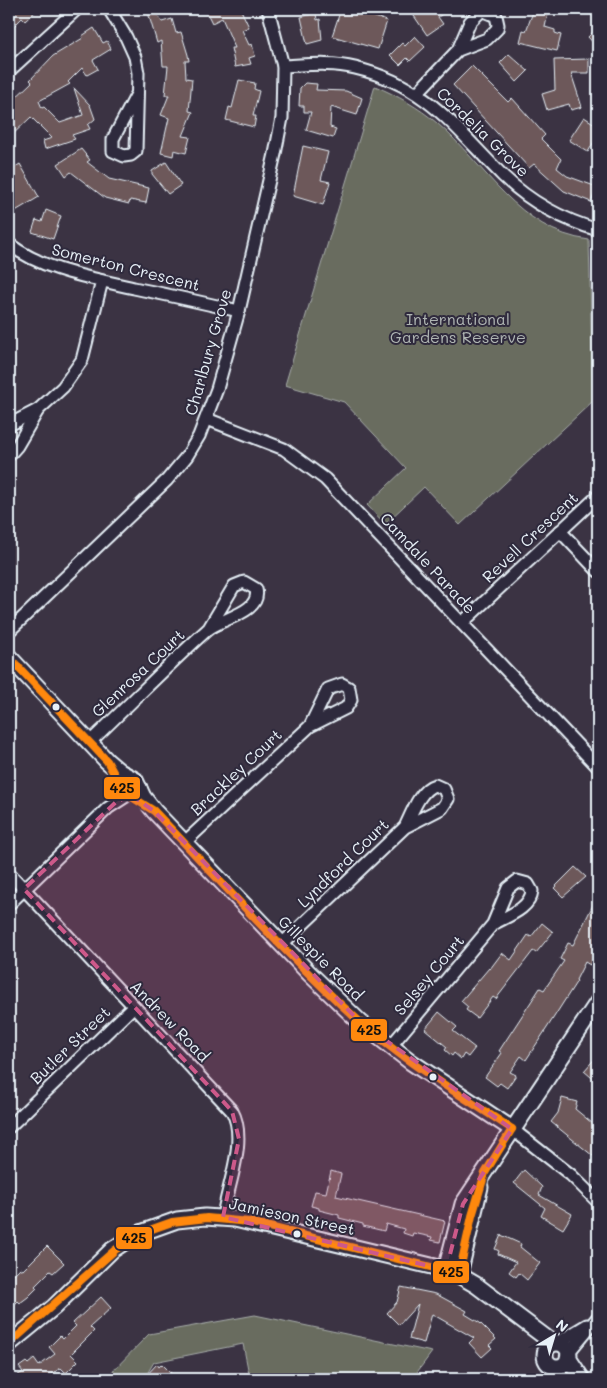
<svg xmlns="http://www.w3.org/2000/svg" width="607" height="1388" viewBox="0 0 607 1388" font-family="Mali,sans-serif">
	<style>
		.green { fill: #696c5e; stroke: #a8aeab }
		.building { fill: #6d595a; stroke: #e8f1f8 }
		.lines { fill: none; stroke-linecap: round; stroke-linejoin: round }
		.minor-casing { stroke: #e8f1f8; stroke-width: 15 }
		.tertiary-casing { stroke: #e8f1f8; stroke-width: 19 }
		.minor { stroke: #2f2a3d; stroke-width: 11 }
		.tertiary { stroke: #2f2a3d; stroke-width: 15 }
		.bus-1-casing { stroke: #2f2a3d; stroke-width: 11 }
		.bus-1 { stroke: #ff880d; stroke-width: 8 }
		.marked { fill: #cd598a; fill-opacity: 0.2; stroke: #cd598a; stroke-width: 4; stroke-dasharray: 10 6; stroke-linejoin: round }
		.bus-dot { fill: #e8f1f8; stroke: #2f2a3d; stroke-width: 2 }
		.labels { text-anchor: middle; stroke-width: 4; stroke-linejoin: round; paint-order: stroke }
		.street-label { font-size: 16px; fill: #e8f1f8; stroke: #2f2a3d }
		.park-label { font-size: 16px; fill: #afb5b3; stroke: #2f2a3d }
		.line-badge { stroke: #2f2a3d; stroke-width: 2 }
		.pale-badge-label { font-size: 14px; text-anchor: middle; font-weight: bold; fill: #111 }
	</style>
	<rect width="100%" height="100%" fill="#3b3343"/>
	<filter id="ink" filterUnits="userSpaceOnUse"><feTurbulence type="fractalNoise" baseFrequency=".02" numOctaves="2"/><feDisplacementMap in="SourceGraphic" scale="10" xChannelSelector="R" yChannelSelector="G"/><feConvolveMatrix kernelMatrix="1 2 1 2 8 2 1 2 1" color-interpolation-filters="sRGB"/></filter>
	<g filter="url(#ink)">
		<!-- green -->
		<g class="green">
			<path d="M375,86C398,96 418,107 437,123C486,165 518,231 589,240L593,401L460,525L424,487L385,524L367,505L406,468L344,402L285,385Z"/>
			<polygon points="255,1315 432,1352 412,1379 250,1379 243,1344 154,1362 144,1379 105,1379 149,1334"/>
		</g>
		<!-- building -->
		<g class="building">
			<polygon points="9,9 38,9 25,21 22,18 9,31"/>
			<polygon points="147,9 154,9 162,22 172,19 176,33 181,32 188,55 189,61 185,61 186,78 192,79 189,111 193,112 183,136 190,137 186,153 174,150 173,156 161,153 169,118 161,115 169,95 165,95 168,66 163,66 161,41 157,43"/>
			<polygon points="205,9 244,9 241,10 249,27 242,30 249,45 252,44 255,56 249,58 251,64 235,67 231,48 235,48 222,18 212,23"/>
			<polygon points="345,9 361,9 360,12 387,21 378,49 332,36 340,12 343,13"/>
			<polygon points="418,9 450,9 438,17 443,24 427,35 412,13"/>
			<polygon points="543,9 549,9 545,27 555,30 555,33 561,35 557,51 520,42 523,30 526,31 533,12"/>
			<polygon points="316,13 317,20 320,19 322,40 307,44 301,17"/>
			<polygon points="598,27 598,48 588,37"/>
			<polygon points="94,28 103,43 107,41 111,49 93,60 98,69 87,75 82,68 68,82 70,84 39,101 42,108 44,107 60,123 83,115 74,88 90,105 95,119 88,125 90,129 72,135 75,139 45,149 43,141 52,138 31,117 9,138 9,104 32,82 30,80 53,56 83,38 82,36"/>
			<polygon points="415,36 425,47 410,61 407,58 400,65 390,55 402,43 405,46"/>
			<polygon points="509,54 528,71 517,82 500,63"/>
			<polygon points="589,59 589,73 571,73 582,107 571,110 569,104 547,110 542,94 555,90 554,60"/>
			<polygon points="472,66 508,102 512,98 545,135 541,139 561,159 557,168 567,176 597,187 591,202 564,191 534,164 529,168 453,85"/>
			<polygon points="239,80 255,83 254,89 259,91 253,116 256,116 254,127 226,120 229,107 232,108"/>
			<polygon points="305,83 317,84 316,90 346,91 362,98 357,115 331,107 330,127 336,129 333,138 306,130 311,112 304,112 304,106 299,106 300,88"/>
			<polygon points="584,117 598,126 598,135 588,152 569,140"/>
			<polygon points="303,146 328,152 321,180 330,182 323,205 293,196"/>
			<polygon points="81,149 90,160 87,162 109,179 149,188 146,203 130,200 129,204 105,198 71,172 66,176 58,164"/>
			<polygon points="166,162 181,185 168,194 152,174 152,171"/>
			<polygon points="20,164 39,197 12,213 9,208 9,171"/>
			<polygon points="46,210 61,216 53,239 32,232 36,220 42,222"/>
			<polygon points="575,867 586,877 563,897 554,888"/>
			<polygon points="598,895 598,947 590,965 585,962 576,980 577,981 547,1028 526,1060 521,1056 510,1072 516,1075 507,1088 500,1083 497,1086 485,1077 502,1053 499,1051 540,988 544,990 564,961 560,959 568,943 573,945"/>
			<polygon points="542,923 553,932 536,953 533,951 496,999 493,997 477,1018 466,1010 468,1007 461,1001 489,968 490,969 502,953 511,960 528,935 531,937"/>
			<polygon points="439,1012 457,1027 453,1031 475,1048 468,1057 464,1054 461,1059 454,1053 452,1056 445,1050 447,1047 425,1029"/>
			<polygon points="598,1055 598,1083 584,1071"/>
			<polygon points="562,1098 577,1102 575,1109 598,1128 598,1160 551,1122 558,1113"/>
			<polygon points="524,1170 542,1187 539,1195 572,1214 563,1229 541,1216 545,1208 514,1183"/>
			<polygon points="331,1171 341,1174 336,1196 445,1221 440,1242 431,1240 432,1237 413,1233 412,1236 403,1233 404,1229 386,1224 384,1231 363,1226 363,1224 339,1218 339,1215 319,1210 319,1208 311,1206 315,1191 326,1193"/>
			<polygon points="501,1235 521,1244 520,1247 540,1263 527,1280 519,1273 516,1277 509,1272 516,1262 498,1254 499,1251 495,1249"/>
			<polygon points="47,1246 64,1263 53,1273 50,1271 35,1286 37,1288 28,1297 20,1303 18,1301 9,1310 9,1279 20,1268 23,1270"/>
			<polygon points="401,1287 436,1294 467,1311 465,1314 480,1323 496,1339 489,1345 492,1348 482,1357 469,1343 474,1338 432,1314 424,1343 409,1339 418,1304 399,1325 387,1313 397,1302"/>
			<polygon points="101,1297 111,1308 90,1327 94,1331 71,1354 78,1361 66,1373 61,1368 44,1379 12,1379 23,1372 19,1367 26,1362 28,1364 34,1359 39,1366 55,1354 49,1347 60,1336 63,1339 76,1326 73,1323"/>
			<polygon points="157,1364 159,1367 162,1364 173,1375 168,1379 143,1379"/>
		</g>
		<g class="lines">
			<defs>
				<g id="minor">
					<polyline points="109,9 126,37 135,57 138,73 136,151 131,155 124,156 113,151 113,139 137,94"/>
					<path d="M283,66C307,65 331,62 355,68C427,85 454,127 503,176C530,202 563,220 598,230"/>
					<polyline points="9,71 77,9"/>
					<polyline points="417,93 458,50 470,22 480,12 484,11 496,16 498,25 497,29 487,39 458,50"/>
					<path d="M9,244C44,271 92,278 134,288C169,295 204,303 239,311"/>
					<polyline points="207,419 284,449 325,479 598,767"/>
					<polyline points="9,425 38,410"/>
					<polyline points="9,455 17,446 38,410 63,387 82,360 102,281"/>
					<polyline points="560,531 598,571"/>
					<polyline points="462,623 598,496"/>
					<polyline points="9,631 167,480 187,456 199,436 217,389 239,311 275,154 282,118 283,66 268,9"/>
					<path d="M90,742C129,705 167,666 207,630C221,618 262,613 256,589L244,582L234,586L209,628"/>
					<polyline points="184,843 310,726 346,708 351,700 349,688 342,684 328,689 310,726"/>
					<path d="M9,873L232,1111C248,1140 227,1186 223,1217"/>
					<polyline points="9,904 108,808 128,795"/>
					<path d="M282,944L405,827L442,808L448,799L444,789L435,785C420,789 412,813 405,827"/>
					<path d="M390,1047L493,924L508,888L517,881L528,884L532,891C530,909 507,916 493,924"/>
					<polyline points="9,1127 133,1007"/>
					<polyline points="512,1129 571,1175 598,1202"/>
					<polyline points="557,1343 587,1325"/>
					<polyline points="568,1353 598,1317"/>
				</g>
				<g id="tertiary">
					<polyline points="9,657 107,761 120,772 135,780 143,797 154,811 310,974 361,1023 411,1062 512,1129"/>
					<polyline points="130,778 123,782 124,792 134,794 139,788"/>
					<polyline points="446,1270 463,1204 598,1002"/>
					<polyline points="459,1274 480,1187"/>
					<circle cx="557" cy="1355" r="12"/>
					<polyline points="9,1344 54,1307 112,1250 135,1235 177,1220 205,1217 235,1219 452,1271 476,1285 553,1343"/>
					<polyline points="568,1358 582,1379"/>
				</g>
			</defs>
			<!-- minor casing -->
			<use href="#minor" class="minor-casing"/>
			<!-- tertiary casing -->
			<use href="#tertiary" class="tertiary-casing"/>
			<!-- minor -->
			<use href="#minor" class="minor"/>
			<!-- tertiary -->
			<use href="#tertiary" class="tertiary"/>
			<defs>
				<g id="bus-1">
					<path d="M9,657L107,761L124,792L154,811C222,882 287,957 360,1022C406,1063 461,1095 512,1129"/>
					<polyline points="9,1344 115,1250 141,1233 172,1222 207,1218 249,1222 459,1274 472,1216 485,1173 512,1129"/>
				</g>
			</defs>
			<!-- bus-1 casing -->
			<use href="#bus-1" class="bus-1-casing"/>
			<!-- bus-1 -->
			<use href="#bus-1" class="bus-1"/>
		</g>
	</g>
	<!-- marked area -->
	<path class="marked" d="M131,795L154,811L361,1023L512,1129L463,1204L446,1270L223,1217L239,1139L232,1111L24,889L116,802Z"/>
	<!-- markers -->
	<g class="bus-dot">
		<circle cx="56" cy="707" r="4.5"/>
		<circle cx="433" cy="1077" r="4.5"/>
		<circle cx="297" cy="1234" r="4.5"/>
	</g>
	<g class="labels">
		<!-- street labels -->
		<g class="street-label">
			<text transform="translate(483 132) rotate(44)" y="6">Cordelia Grove</text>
			<text transform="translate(126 267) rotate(14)" y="6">Somerton Crescent</text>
			<text transform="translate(208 352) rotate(-74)" y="6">Charlbury Grove</text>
			<text transform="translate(530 537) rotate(-43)" y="6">Revell Crescent</text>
			<text transform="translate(428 563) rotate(47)" y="6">Camdale Parade</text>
			<text transform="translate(138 673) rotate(-43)" y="6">Glenrosa Court</text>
			<text transform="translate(236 772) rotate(-43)" y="6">Brackley Court</text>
			<text transform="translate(343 863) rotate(-44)" y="6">Lyndford Court</text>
			<text transform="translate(321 958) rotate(45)" y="6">Gillespie Road</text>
			<text transform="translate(429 975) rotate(-50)" y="6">Selsey Court</text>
			<text transform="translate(170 1021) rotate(46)" y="6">Andrew Road</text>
			<text transform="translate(70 1045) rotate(-44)" y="6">Butler Street</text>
			<text transform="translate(292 1216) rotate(12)" y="6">Jamieson Street</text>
		</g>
		<!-- park labels -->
		<g class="park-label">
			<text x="458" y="325">International<tspan x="458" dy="18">Gardens Reserve</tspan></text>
		</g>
	</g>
	<g class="line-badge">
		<rect x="103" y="776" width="38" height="24" rx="5" fill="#ff880d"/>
		<rect x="350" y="1018" width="38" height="24" rx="5" fill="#ff880d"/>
		<rect x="115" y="1226" width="38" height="24" rx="5" fill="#ff880d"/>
		<rect x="432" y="1260" width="38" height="24" rx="5" fill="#ff880d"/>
	</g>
	<g class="pale-badge-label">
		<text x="122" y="793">425</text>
		<text x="369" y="1035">425</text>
		<text x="134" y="1243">425</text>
		<text x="451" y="1277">425</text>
	</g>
	<!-- margin -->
	<rect width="607" height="1388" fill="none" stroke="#2f2a3d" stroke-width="30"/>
	<rect x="15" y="15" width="577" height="1358" fill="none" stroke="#e8f1f8" stroke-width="2" filter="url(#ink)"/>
	<!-- north arrow -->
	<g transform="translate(554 1336) rotate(38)" stroke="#2f2a3d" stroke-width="4" paint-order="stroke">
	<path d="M0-4L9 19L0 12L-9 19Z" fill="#e8f1f8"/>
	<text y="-8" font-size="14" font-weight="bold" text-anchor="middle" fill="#e8f1f8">N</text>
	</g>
</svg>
